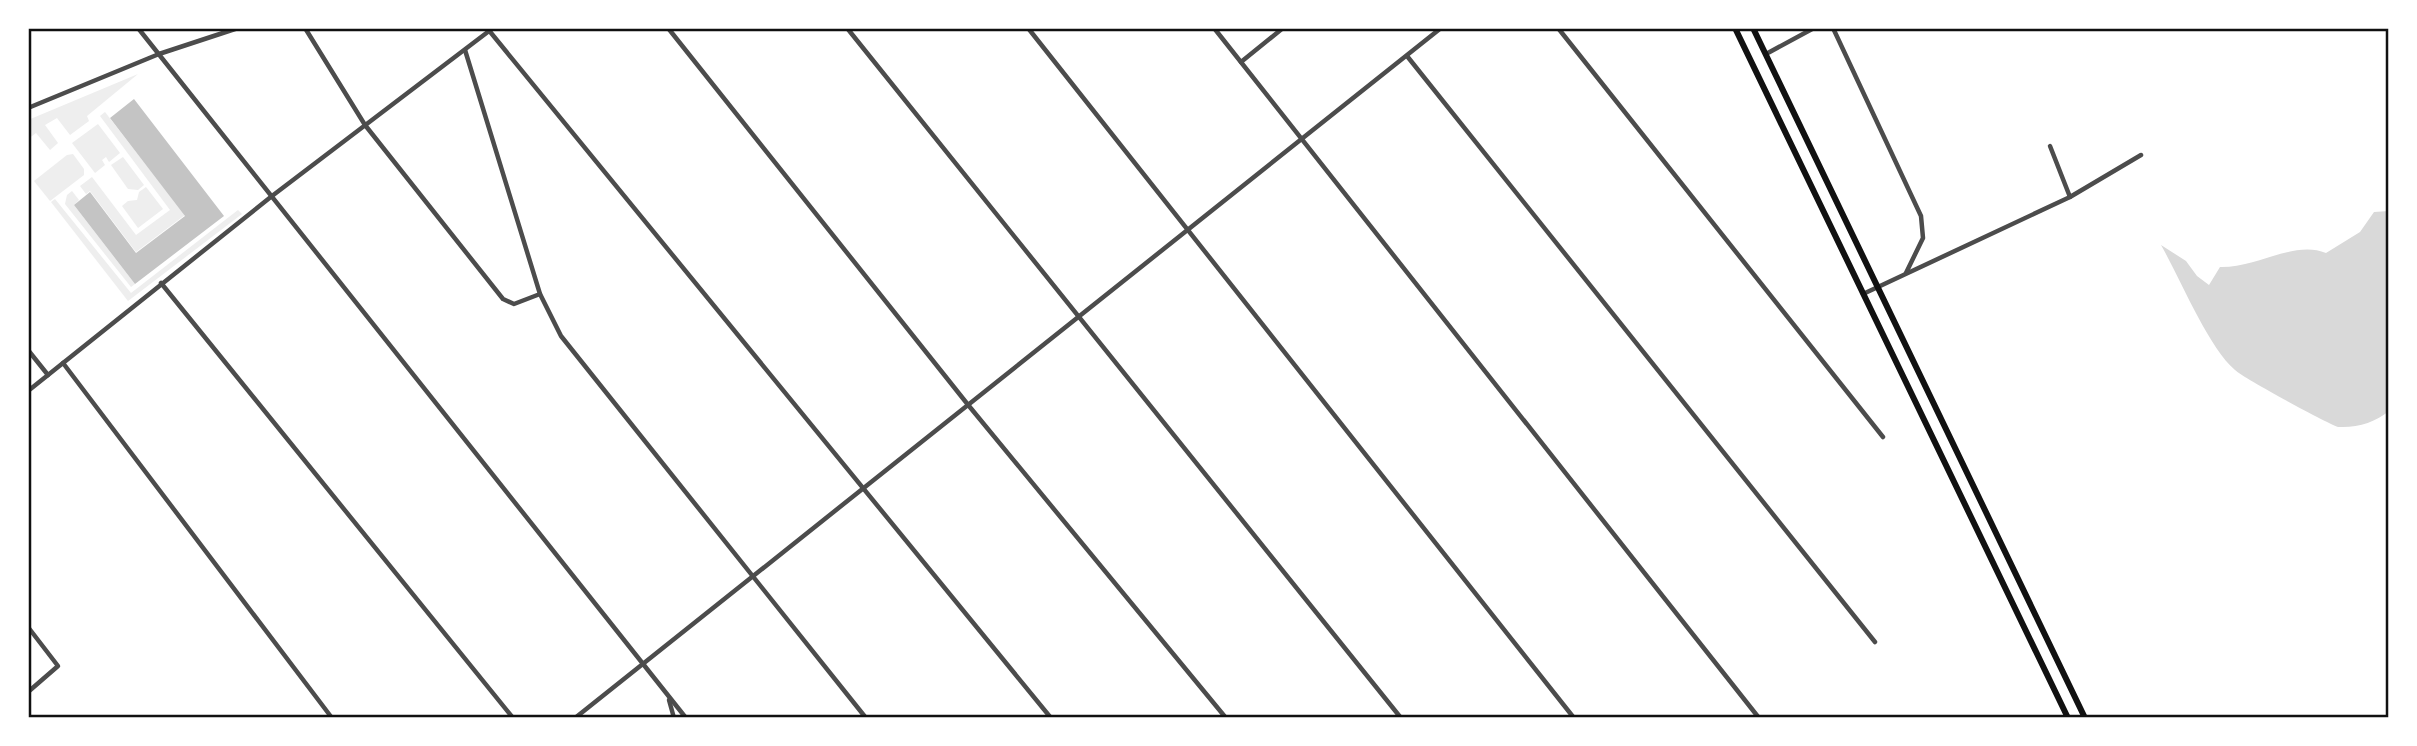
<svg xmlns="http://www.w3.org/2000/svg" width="2417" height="746" viewBox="0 0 2417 746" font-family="Helvetica,sans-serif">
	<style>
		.green { fill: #eee }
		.water { fill: #d9d9d9 }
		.building { fill: #c4c4c4 }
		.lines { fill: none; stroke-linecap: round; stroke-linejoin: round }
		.minor { stroke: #4c4c4c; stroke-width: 4.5 }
		.primary { stroke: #111; stroke-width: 6 }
		.neatline { fill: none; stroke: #111; stroke-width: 2.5 }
	</style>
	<rect width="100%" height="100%" fill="#fff"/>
	<!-- green -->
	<g class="green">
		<polygon points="138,74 87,116 89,121 70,135 57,118 45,125 58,143 50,150 36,133 28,139 28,120"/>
		<polygon points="105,112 185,215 136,252 90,191 86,194 80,186 92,177 136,235 170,210 100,116"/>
		<polygon points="98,124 120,153 109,162 106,157 102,160 105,165 95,173 72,143"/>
		<polygon points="73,154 84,169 84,175 50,201 34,181 67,155"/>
		<polygon points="123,157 144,185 138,190 128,189 111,165"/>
		<polygon points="146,187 163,209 138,228 122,206 128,201 137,200 139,192"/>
		<polygon points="72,191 79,200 74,205 135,284 131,287 65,204 67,195"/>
		<polygon points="55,199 131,293 238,210 242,214 128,301 51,202"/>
	</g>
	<!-- water -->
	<path class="water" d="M2389,211V411C2376,422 2357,428 2339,427C2332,426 2243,378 2235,370C2208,347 2180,278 2161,245L2186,261L2197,276L2209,285L2220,267C2257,268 2294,240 2326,253L2360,232L2374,212Z"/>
	<!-- building -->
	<polygon class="building" points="134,99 224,216 135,284 74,205 90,192 136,253 185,216 110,118"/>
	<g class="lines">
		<!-- minor -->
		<g class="minor">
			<polyline points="138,28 686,718"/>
			<polyline points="305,28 365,125 503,299 514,304 540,294"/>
			<polyline points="487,28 1051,718"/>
			<polyline points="668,28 969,406 1226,718"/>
			<polyline points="847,28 1401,718"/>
			<polyline points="1028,28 1574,718"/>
			<polyline points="1214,28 1759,718"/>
			<polyline points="1558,28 1883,437"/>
			<polyline points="1833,28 1921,216 1923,238 1906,273"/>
			<polyline points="465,50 540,294 561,336 866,718"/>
			<polyline points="1766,54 1814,28"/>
			<polyline points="1407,56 1875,642"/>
			<polyline points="1241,62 1283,28"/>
			<polyline points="28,108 159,54 238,28"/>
			<polyline points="2050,146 2070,197"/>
			<polyline points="161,283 513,718"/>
			<polyline points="1863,294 2070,197 2141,155"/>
			<polyline points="28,350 48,375"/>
			<polyline points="63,363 332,718"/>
			<polyline points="28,391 272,196 493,28"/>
			<polyline points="28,627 58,666 28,692"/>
			<polyline points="669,700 674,718"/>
			<polyline points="575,718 1441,28"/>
		</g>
		<!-- primary -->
		<g class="primary">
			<polyline points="1735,28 2068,718"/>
			<polyline points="1753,28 2085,718"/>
		</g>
	</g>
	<!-- border -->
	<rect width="2417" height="746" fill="none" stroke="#ffffff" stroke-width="60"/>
	<rect x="30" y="30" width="2357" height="686" class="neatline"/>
</svg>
